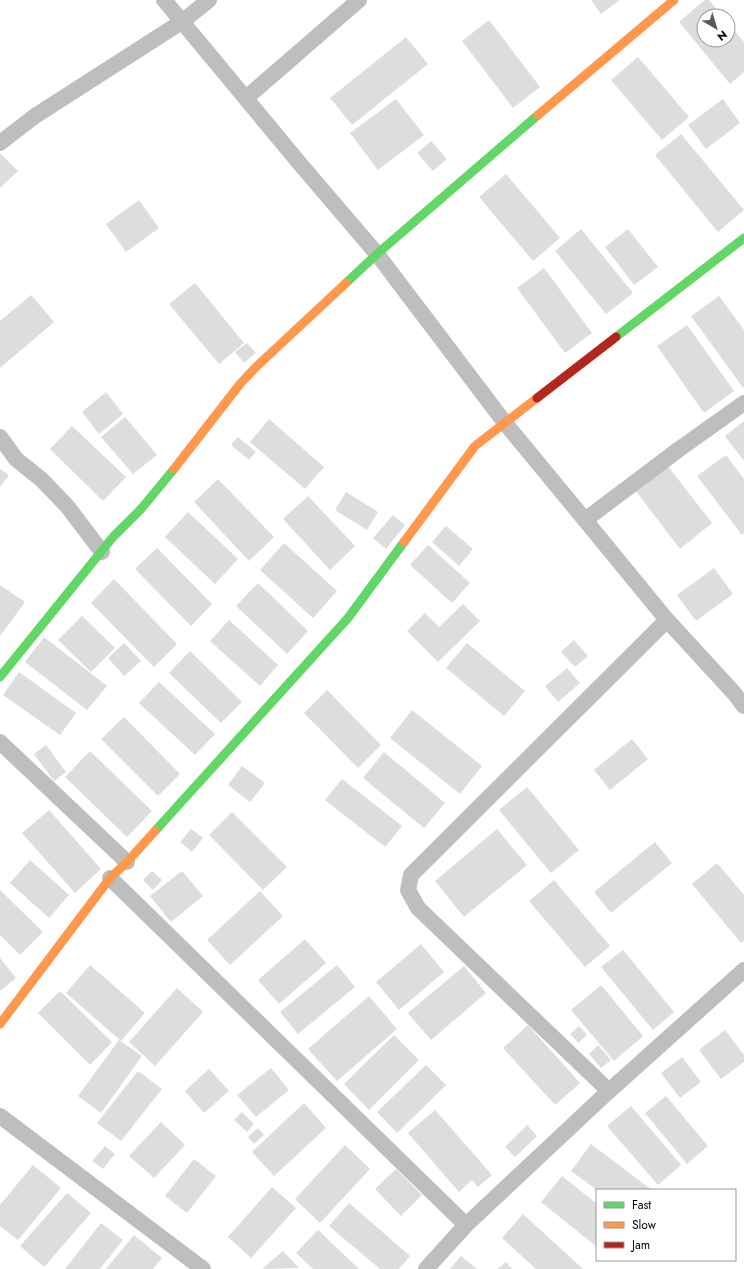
<svg xmlns="http://www.w3.org/2000/svg" width="744" height="1269" viewBox="0 0 744 1269" font-family="Jost,sans-serif">
	<style>
		.building { fill: #ddd }
		.lines { fill: none; stroke-linecap: round; stroke-linejoin: round }
		.street { stroke: #bebebe; stroke-width: 16 }
		.fast { stroke: #63d668; stroke-width: 9 }
		.slow { stroke: #ff974d; stroke-width: 9 }
		.jam { stroke: #b3261e; stroke-width: 9 }
	</style>
	<rect width="100%" height="100%" fill="#fff"/>
	<!-- building -->
	<g class="building">
		<polygon points="591,0 620,0 601,14"/>
		<polygon points="705,0 709,0 722,16 704,16 704,40 728,40 728,23 744,42 744,72 730,84 679,22"/>
		<polygon points="489,20 540,87 513,108 462,41"/>
		<polygon points="406,37 428,64 352,125 330,98"/>
		<polygon points="638,57 689,117 662,140 611,80"/>
		<polygon points="396,99 424,135 378,170 350,133"/>
		<polygon points="723,99 740,123 706,149 688,125"/>
		<polygon points="681,134 744,210 718,232 655,155"/>
		<polygon points="431,141 447,159 433,171 417,153"/>
		<polygon points="0,153 18,171 0,188"/>
		<polygon points="506,174 560,238 533,261 479,197"/>
		<polygon points="139,200 159,228 126,252 106,224"/>
		<polygon points="581,229 633,293 606,314 555,251"/>
		<polygon points="628,229 658,267 634,285 605,247"/>
		<polygon points="544,268 592,333 565,353 517,288"/>
		<polygon points="195,283 244,343 219,364 169,304"/>
		<polygon points="31,295 54,322 0,368 0,321"/>
		<polygon points="719,296 744,330 744,389 691,316"/>
		<polygon points="687,325 734,391 704,413 657,346"/>
		<polygon points="247,343 256,353 244,363 235,352"/>
		<polygon points="106,392 123,414 99,434 82,412"/>
		<polygon points="125,417 157,455 133,474 101,437"/>
		<polygon points="269,419 324,467 305,489 250,442"/>
		<polygon points="744,421 744,461 725,436"/>
		<polygon points="72,426 126,477 103,501 50,449"/>
		<polygon points="238,437 256,452 249,460 231,445"/>
		<polygon points="726,455 744,479 744,533 742,535 697,476"/>
		<polygon points="667,465 712,523 680,549 635,490"/>
		<polygon points="0,469 9,475 0,487"/>
		<polygon points="218,479 274,537 249,561 194,502"/>
		<polygon points="346,492 378,512 367,530 335,510"/>
		<polygon points="308,496 355,546 330,570 283,519"/>
		<polygon points="188,512 238,559 215,584 165,537"/>
		<polygon points="393,515 405,525 386,549 373,538"/>
		<polygon points="446,526 473,549 459,566 432,542"/>
		<polygon points="284,543 337,591 313,618 260,570"/>
		<polygon points="428,545 470,583 452,603 410,565"/>
		<polygon points="157,548 212,604 191,626 135,569"/>
		<polygon points="714,568 733,594 696,621 677,595"/>
		<polygon points="114,579 177,644 154,667 91,603"/>
		<polygon points="258,583 308,631 287,654 236,606"/>
		<polygon points="0,585 25,602 0,636"/>
		<polygon points="463,604 480,621 438,662 407,631 425,613 439,627"/>
		<polygon points="82,616 115,648 91,672 58,640"/>
		<polygon points="229,620 278,665 260,686 210,641"/>
		<polygon points="44,637 107,686 87,710 25,662"/>
		<polygon points="574,640 588,656 575,667 561,652"/>
		<polygon points="124,643 141,661 124,676 108,658"/>
		<polygon points="467,643 525,691 504,716 446,668"/>
		<polygon points="190,651 242,702 221,723 169,673"/>
		<polygon points="567,668 580,683 558,702 545,686"/>
		<polygon points="19,672 76,713 60,735 3,695"/>
		<polygon points="159,682 215,734 195,755 139,703"/>
		<polygon points="327,690 381,745 358,768 304,713"/>
		<polygon points="412,710 482,766 460,794 390,738"/>
		<polygon points="124,717 180,774 158,796 101,739"/>
		<polygon points="632,739 648,759 610,790 594,770"/>
		<polygon points="46,745 66,772 54,781 34,754"/>
		<polygon points="90,751 152,811 127,837 65,777"/>
		<polygon points="384,752 445,803 424,828 363,778"/>
		<polygon points="242,766 265,783 250,802 228,785"/>
		<polygon points="342,779 402,826 385,847 325,800"/>
		<polygon points="527,787 579,850 551,873 499,810"/>
		<polygon points="49,810 101,869 75,893 22,833"/>
		<polygon points="232,812 287,867 263,890 209,835"/>
		<polygon points="191,829 203,838 192,852 180,842"/>
		<polygon points="497,829 527,865 464,917 435,881"/>
		<polygon points="655,842 672,863 611,913 594,892"/>
		<polygon points="30,860 69,895 49,918 10,883"/>
		<polygon points="717,863 744,895 744,941 741,943 692,884"/>
		<polygon points="152,871 162,880 153,890 143,880"/>
		<polygon points="182,871 203,896 171,922 150,896"/>
		<polygon points="554,880 610,946 585,967 529,901"/>
		<polygon points="0,890 43,932 20,955 0,935"/>
		<polygon points="260,891 283,916 230,965 207,940"/>
		<polygon points="305,939 326,963 279,1004 258,980"/>
		<polygon points="421,944 444,972 399,1010 376,982"/>
		<polygon points="623,950 674,1012 653,1030 601,967"/>
		<polygon points="0,958 16,978 0,991"/>
		<polygon points="90,965 145,1013 121,1041 66,993"/>
		<polygon points="337,965 355,987 298,1034 280,1012"/>
		<polygon points="464,966 486,993 431,1040 408,1013"/>
		<polygon points="601,985 643,1036 614,1061 571,1010"/>
		<polygon points="177,988 203,1012 155,1066 129,1042"/>
		<polygon points="60,991 112,1042 90,1065 38,1013"/>
		<polygon points="369,996 397,1029 337,1081 308,1049"/>
		<polygon points="528,1025 580,1083 555,1105 503,1048"/>
		<polygon points="579,1026 587,1035 578,1043 570,1034"/>
		<polygon points="725,1030 744,1055 744,1062 721,1079 699,1050"/>
		<polygon points="394,1035 419,1060 369,1110 344,1084"/>
		<polygon points="119,1040 142,1056 101,1113 78,1096"/>
		<polygon points="598,1045 611,1060 601,1068 589,1054"/>
		<polygon points="682,1057 701,1082 680,1098 661,1073"/>
		<polygon points="426,1065 446,1085 397,1133 377,1112"/>
		<polygon points="271,1068 289,1090 256,1117 237,1095"/>
		<polygon points="209,1069 229,1091 204,1113 185,1091"/>
		<polygon points="138,1071 162,1089 121,1141 97,1123"/>
		<polygon points="666,1096 708,1146 687,1164 645,1113"/>
		<polygon points="304,1103 326,1128 274,1176 252,1152"/>
		<polygon points="631,1106 681,1165 658,1185 607,1126"/>
		<polygon points="435,1110 492,1175 478,1187 472,1180 459,1192 408,1133"/>
		<polygon points="242,1112 254,1124 247,1132 234,1120"/>
		<polygon points="161,1122 185,1145 154,1178 129,1156"/>
		<polygon points="527,1125 537,1136 515,1157 505,1147"/>
		<polygon points="258,1128 264,1135 254,1144 248,1137"/>
		<polygon points="591,1144 652,1190 597,1190 571,1171"/>
		<polygon points="345,1145 370,1169 320,1223 295,1199"/>
		<polygon points="105,1146 115,1154 103,1169 92,1161"/>
		<polygon points="194,1159 216,1176 187,1213 165,1196"/>
		<polygon points="33,1165 61,1188 18,1240 0,1226 0,1205"/>
		<polygon points="396,1169 422,1195 401,1216 375,1189"/>
		<polygon points="562,1176 597,1204 597,1247 541,1202"/>
		<polygon points="272,1187 296,1208 251,1258 228,1237"/>
		<polygon points="67,1193 91,1213 44,1267 20,1246"/>
		<polygon points="349,1203 410,1256 399,1269 380,1269 329,1226"/>
		<polygon points="523,1214 583,1269 536,1269 502,1238"/>
		<polygon points="101,1223 123,1240 100,1269 65,1269"/>
		<polygon points="318,1230 359,1269 313,1269 296,1253"/>
		<polygon points="134,1235 162,1258 153,1269 106,1269"/>
		<polygon points="283,1251 299,1268 262,1269"/>
		<polygon points="461,1256 477,1269 450,1269"/>
		<polygon points="506,1262 512,1269 497,1269"/>
	</g>
	<g class="lines">
		<!-- street -->
		<g class="street">
			<polyline points="164,0 301,165 377,254 505,423 585,520 667,620 734,693 744,706"/>
			<polyline points="246,98 359,0"/>
			<polyline points="0,143 35,116 183,21 209,0"/>
			<polyline points="0,437 16,459 42,480 67,506 102,552"/>
			<polyline points="585,520 678,450 744,403"/>
			<polyline points="0,742 127,862"/>
			<polyline points="110,878 466,1225"/>
			<polyline points="609,1091 418,908 408,890 411,875 667,620"/>
			<polyline points="0,1116 203,1269"/>
			<polyline points="426,1269 466,1225 609,1091 744,970"/>
		</g>
		<!-- fast -->
		<g class="fast">
			<polyline points="346,283 377,254 538,115"/>
			<polyline points="616,337 744,238"/>
			<polyline points="0,677 113,537 141,509 174,469"/>
			<polyline points="155,831 348,618 404,542"/>
		</g>
		<!-- slow -->
		<g class="slow">
			<polyline points="538,115 674,0"/>
			<polyline points="174,469 240,384 256,367 346,283"/>
			<polyline points="404,542 475,446 537,398"/>
			<polyline points="0,1024 110,878 127,862 155,831"/>
		</g>
		<!-- jam -->
		<polyline class="jam" points="537,398 616,337"/>
	</g>
	<!-- legend -->
	<rect x="596" y="1189" width="140" height="72" fill="#ffffff" stroke="#999999"/>
	<rect x="604" y="1202" width="20" height="6" fill="#63d668" stroke="#999999"/>
	<text x="632" y="1209" font-size="12" fill="#000000">Fast</text>
	<rect x="604" y="1222" width="20" height="6" fill="#ff974d" stroke="#999999"/>
	<text x="632" y="1229" font-size="12" fill="#000000">Slow</text>
	<rect x="604" y="1242" width="20" height="6" fill="#b3261e" stroke="#999999"/>
	<text x="632" y="1249" font-size="12" fill="#000000">Jam</text>
	<!-- north arrow -->
	<g transform="translate(716 28) rotate(142)"><circle r="19" fill="#ffffff" stroke="#999999"/>
	<path d="M0-3L7 15L0 10L-7 15Z" fill="#595959"/>
	<text y="-6" font-size="11" font-weight="bold" text-anchor="middle" fill="#000000">N</text>
	</g>
</svg>
